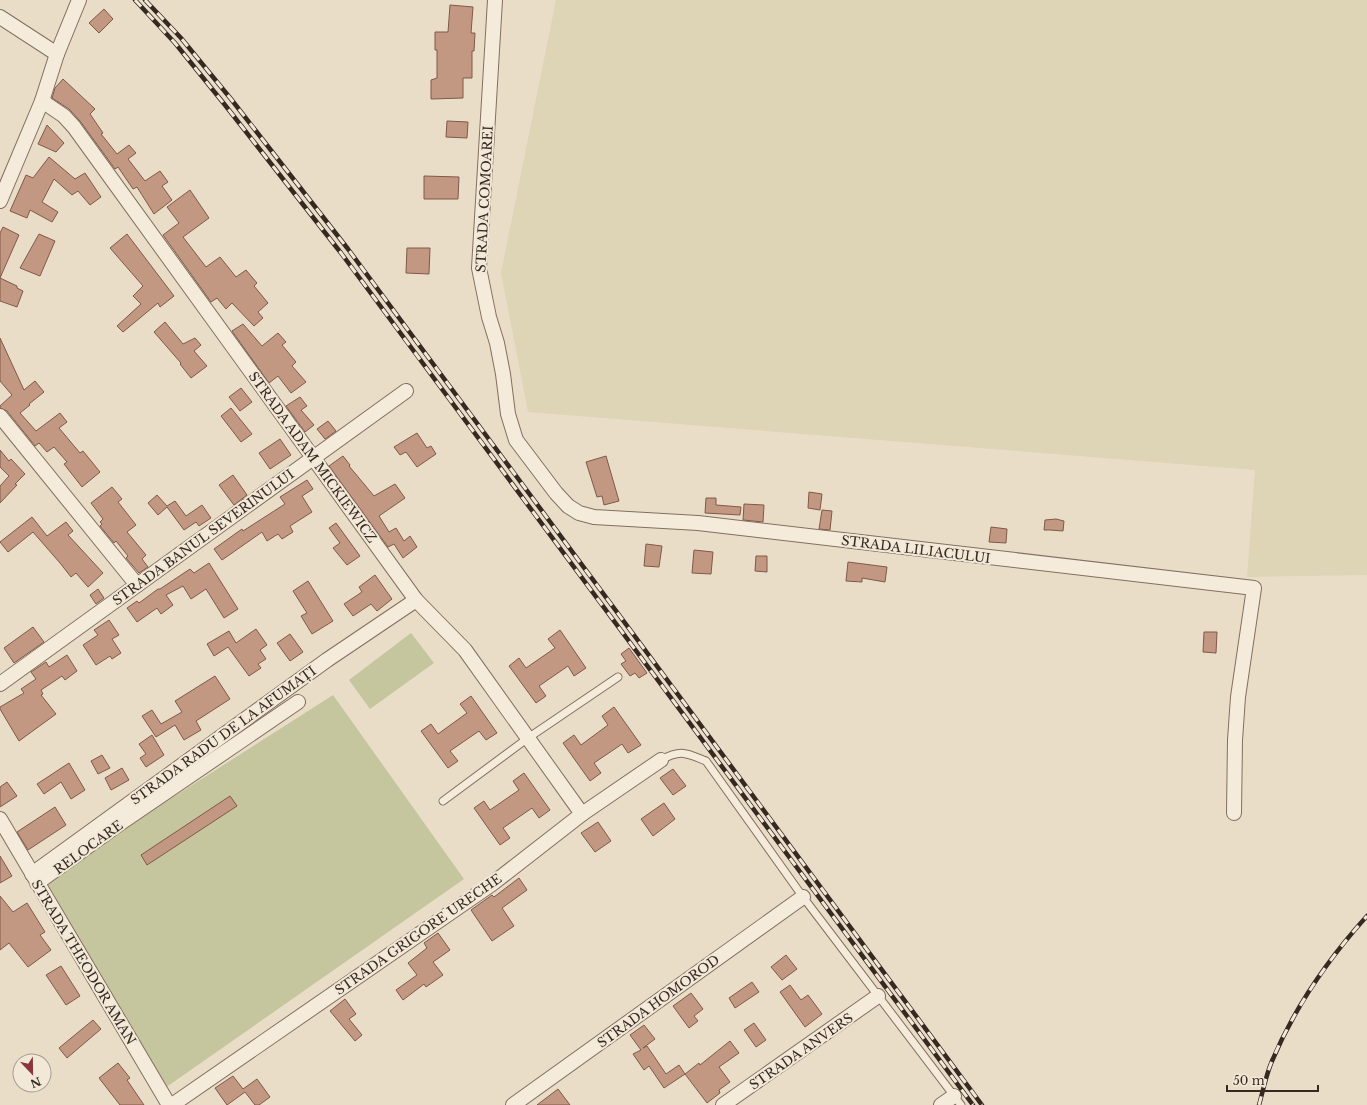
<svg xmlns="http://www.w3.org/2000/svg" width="1367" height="1105" viewBox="0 0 1367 1105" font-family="'Libre Baskerville',serif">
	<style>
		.farmland { fill: #ded4b6 }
		.green { fill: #c5c69d }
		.building { fill: #c39882; stroke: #805948 }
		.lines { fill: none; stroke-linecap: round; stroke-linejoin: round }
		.service-casing { stroke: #836f5f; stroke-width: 9 }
		.minor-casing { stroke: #836f5f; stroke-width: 16 }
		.service { stroke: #f5ebda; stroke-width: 7 }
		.minor { stroke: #f5ebda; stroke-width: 14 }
		.rail-casing { stroke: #352921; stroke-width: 4.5 }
		.rail { stroke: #f2e8d7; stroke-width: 3; stroke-dasharray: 9; stroke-linecap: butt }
		.labels { text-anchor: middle; stroke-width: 4; stroke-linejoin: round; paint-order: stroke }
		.street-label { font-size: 13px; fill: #352921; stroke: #f2e8d7 }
	</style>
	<rect width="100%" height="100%" fill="#e9ddc8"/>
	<!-- farmland -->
	<polygon class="farmland" points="556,0 1367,0 1367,575 1247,577 1255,470 528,412 501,273"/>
	<!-- green -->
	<g class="green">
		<polygon points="411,633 434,663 370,709 349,680"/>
		<polygon points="333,695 464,879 165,1088 45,879"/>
	</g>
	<!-- building -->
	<g class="building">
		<polygon points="450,5 473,7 471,33 475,33 474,51 472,51 472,78 463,78 463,98 431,99 431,80 437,78 437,50 435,50 435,32 448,32"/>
		<polygon points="104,9 113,19 99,33 89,23"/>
		<polygon points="63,79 95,109 90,114 103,133 101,134 117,154 129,145 136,153 128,159 145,181 160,171 168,182 162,186 172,200 154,214 137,187 133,189 118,167 115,169 80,121 69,109 52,98 55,88"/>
		<polygon points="447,121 468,122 467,138 446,137"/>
		<polygon points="47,125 64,143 56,152 38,144"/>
		<polygon points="49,157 75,179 85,173 101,197 90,205 78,191 72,195 54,179 42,202 58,212 52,222 30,210 27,218 10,211 26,175 33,178"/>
		<polygon points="424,176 459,177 458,199 424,199"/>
		<polygon points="190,190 209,218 183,237 206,267 220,257 236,277 246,270 257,283 254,286 268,303 258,312 263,318 254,326 232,303 226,309 217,298 211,302 163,235 179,223 167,207"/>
		<polygon points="3,227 19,235 0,278 17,286 17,288 23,291 17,307 0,301 0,233"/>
		<polygon points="39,234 55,241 40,276 20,268"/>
		<polygon points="127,234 174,296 160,307 158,303 123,332 117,326 141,304 133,296 143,286 110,248"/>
		<polygon points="407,248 430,248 429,274 406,273"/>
		<polygon points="165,322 183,344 195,338 201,345 194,351 207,366 191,378 180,364 181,363 154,332"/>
		<polygon points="243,324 262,346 278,333 286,342 282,345 296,362 292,366 306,382 291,393 278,376 269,383 232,331"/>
		<polygon points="0,338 24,390 35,381 44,392 29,404 30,405 20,413 36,431 60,413 67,422 59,428 80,453 83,451 100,472 82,487 64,464 67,462 54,447 47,452 39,443 35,446 7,411 0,408 0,406 12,395 0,381"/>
		<polygon points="241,388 252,402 240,411 229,397"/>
		<polygon points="300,397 307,406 301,410 314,425 305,432 286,406"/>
		<polygon points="231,408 252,434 241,442 221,416"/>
		<polygon points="328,421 336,431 325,439 317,429"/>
		<polygon points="417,433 427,448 431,446 436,454 417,467 406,452 400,455 394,447"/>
		<polygon points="280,439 291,455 270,469 259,453"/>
		<polygon points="0,450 9,461 11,459 25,474 15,484 17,485 0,503 0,486 9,476 0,467"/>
		<polygon points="343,456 350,465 349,466 374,496 395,484 405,498 379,516 389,532 396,528 404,541 410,536 417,547 403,558 394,544 388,547 329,466"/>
		<polygon points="606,456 619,501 604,505 602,496 597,497 586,462"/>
		<polygon points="233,475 247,495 234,505 219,485"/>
		<polygon points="307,480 313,489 302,496 312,512 290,526 293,532 282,539 278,534 267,541 262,532 222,560 214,549 242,529 243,531 285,504 280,497"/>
		<polygon points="112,487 122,499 118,502 136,525 127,532 146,555 142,559 148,567 139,573 126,558 128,556 116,541 114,543 100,526 102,524 100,522 103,519 91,503"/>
		<polygon points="809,492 822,494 820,510 808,508"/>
		<polygon points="157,495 167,506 175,501 186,516 202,505 211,518 199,526 196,522 184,530 167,507 158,515 148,503"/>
		<polygon points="706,498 716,498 716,505 741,507 740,515 705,513"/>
		<polygon points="744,504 764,505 763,522 743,520"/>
		<polygon points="822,510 832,511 830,530 819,529"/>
		<polygon points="32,517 47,536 66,522 73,531 68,535 103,573 88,587 76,573 71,577 60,563 33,532 8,552 0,542"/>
		<polygon points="1056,519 1064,521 1063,531 1050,530 1044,530 1045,520"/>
		<polygon points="336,523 360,556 347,565 333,548 340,543 329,528"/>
		<polygon points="991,527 1007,529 1006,543 989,542"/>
		<polygon points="646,544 662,546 659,567 644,566"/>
		<polygon points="694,550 713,552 711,574 692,573"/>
		<polygon points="756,556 767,556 767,572 755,571"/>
		<polygon points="848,562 887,567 885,582 862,578 862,582 846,581"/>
		<polygon points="209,563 238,609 224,618 206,589 191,599 183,586 166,595 173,605 161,614 157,608 137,622 127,608 137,601 139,603 158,589 160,589 190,569 194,573"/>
		<polygon points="375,575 392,599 377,611 371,604 353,616 344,604 362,592 359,587"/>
		<polygon points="308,581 333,621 312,634 301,616 307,613 293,591"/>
		<polygon points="98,589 104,598 96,604 90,595"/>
		<polygon points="109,620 119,635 112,639 121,653 112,659 110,656 96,665 83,645 98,635 94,630"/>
		<polygon points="33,627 44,642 14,663 4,648"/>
		<polygon points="256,629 267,645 260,650 266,659 258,664 261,668 249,676 228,647 214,656 207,644 229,631 236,643"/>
		<polygon points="560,630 586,668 574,676 568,666 539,686 546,696 536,703 509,666 519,658 526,668 555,648 548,639"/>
		<polygon points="1204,632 1217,632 1216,653 1203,652"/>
		<polygon points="290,634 303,652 290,661 277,643"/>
		<polygon points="629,648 647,673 639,678 635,673 630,676 621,664 626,661 621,654"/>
		<polygon points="67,655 77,671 65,680 62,676 41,690 43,694 41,695 56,714 19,741 0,709 0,707 24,693 21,689 36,679 31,672 46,662 49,667"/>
		<polygon points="215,676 230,699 196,721 201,730 184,740 175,725 156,737 142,716 152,710 161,724 182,712 175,701"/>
		<polygon points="471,696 497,733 486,740 479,731 450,751 458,761 448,768 421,731 431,724 438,734 467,713 460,704"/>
		<polygon points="614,707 641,745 628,753 622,744 594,763 601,773 590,781 563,743 574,735 581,745 608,725 602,716"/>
		<polygon points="152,735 164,755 146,767 140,758 146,754 139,744"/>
		<polygon points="102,755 110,768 98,774 91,761"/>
		<polygon points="69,763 85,790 71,799 61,782 44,794 37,784"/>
		<polygon points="122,768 129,780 111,790 105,778"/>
		<polygon points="673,769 686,786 673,795 660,778"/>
		<polygon points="524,773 550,810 539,818 532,808 503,828 510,838 500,845 474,808 484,801 490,810 519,790 513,781"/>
		<polygon points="7,782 17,796 0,807 0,787"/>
		<polygon points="230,796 237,806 147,865 141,855"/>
		<polygon points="664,803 675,819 653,836 641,819"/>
		<polygon points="55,807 66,825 28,850 17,832"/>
		<polygon points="598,822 611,841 595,852 581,833"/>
		<polygon points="0,856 12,876 0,883"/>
		<polygon points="519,878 527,890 502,908 514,926 492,941 471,910 492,895 494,897"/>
		<polygon points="0,896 13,912 27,903 45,932 40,935 51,950 28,967 9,943 0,950"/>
		<polygon points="438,933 450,950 433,962 443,975 426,987 424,984 403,1000 396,990 417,975 408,963 427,948 424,943"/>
		<polygon points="786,955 797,969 782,980 771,967"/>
		<polygon points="61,966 80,996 66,1005 46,975"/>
		<polygon points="752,982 759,992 735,1008 729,998"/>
		<polygon points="790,985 801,1000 808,995 822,1014 805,1027 780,992"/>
		<polygon points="691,993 703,1009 694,1016 698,1021 689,1028 673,1006"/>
		<polygon points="345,999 356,1014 349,1019 362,1035 355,1041 330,1011"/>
		<polygon points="93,1020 101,1029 67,1058 59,1048"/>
		<polygon points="754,1023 766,1040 756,1047 744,1030"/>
		<polygon points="644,1025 655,1039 643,1048 647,1046 666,1074 679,1065 685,1074 664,1088 649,1066 644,1070 633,1054 641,1050 630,1035"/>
		<polygon points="730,1041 739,1053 719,1067 730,1082 719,1090 720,1093 707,1103 685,1074 699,1063 700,1065"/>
		<polygon points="118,1063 130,1078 127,1080 144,1105 120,1105 99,1078"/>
		<polygon points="233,1076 243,1089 257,1079 270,1097 259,1105 255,1105 245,1092 227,1105 215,1088"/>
		<polygon points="558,1089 570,1105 537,1105"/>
	</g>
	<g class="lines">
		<defs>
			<g id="service">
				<path d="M661,760C681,749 686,753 706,761L803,897L961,1105"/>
				<polyline points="443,801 528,738 618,677"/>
			</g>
			<g id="minor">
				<polyline points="495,0 479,268 489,317 497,343 503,374 508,414 516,440 556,493 568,506 579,513 594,517 698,523 1254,588 1238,697 1235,740 1234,813"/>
				<polyline points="0,17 57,54"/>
				<polyline points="42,101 64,116 74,127 416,600 465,650 582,814"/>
				<polyline points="0,201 42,101 57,54 79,0"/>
				<polyline points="0,416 137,585"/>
				<polyline points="0,684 406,391"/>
				<polyline points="0,819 169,1105"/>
				<polyline points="32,874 327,660 416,600"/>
				<polyline points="37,883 112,829 298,702"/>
				<polyline points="172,1105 492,884 582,814 661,760"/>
				<polyline points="513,1105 803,897"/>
				<polyline points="723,1105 878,996"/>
				<polyline points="941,1105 954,1096"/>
			</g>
		</defs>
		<!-- service casing -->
		<use href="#service" class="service-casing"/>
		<!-- minor casing -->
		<use href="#minor" class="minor-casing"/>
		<!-- service -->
		<use href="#service" class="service"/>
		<!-- minor -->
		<use href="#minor" class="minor"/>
		<defs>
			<g id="rail">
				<polyline points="135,0 175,43 225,105 341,253 973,1105"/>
				<polyline points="145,0 181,38 231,99 348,249 982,1105"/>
				<path d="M1259,1105C1263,1091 1266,1075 1272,1061C1294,1009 1329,958 1367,916"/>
			</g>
		</defs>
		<!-- rail casing -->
		<use href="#rail" class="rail-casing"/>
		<!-- rail -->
		<use href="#rail" class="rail"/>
	</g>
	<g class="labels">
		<!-- street labels -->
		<g class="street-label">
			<text transform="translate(484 199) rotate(-87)" y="5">STRADA COMOAREI</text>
			<text transform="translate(313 457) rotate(54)" y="5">STRADA ADAM MICKIEWICZ</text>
			<text transform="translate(203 537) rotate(-36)" y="5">STRADA BANUL SEVERINULUI</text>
			<text transform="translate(916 549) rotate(7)" y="5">STRADA LILIACULUI</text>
			<text transform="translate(223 735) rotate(-36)" y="5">STRADA RADU DE LA AFUMAȚI</text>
			<text transform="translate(88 847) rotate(-36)" y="5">RELOCARE</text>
			<text transform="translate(418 934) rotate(-35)" y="5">STRADA GRIGORE URECHE</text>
			<text transform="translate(84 962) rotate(59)" y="5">STRADA THEODOR AMAN</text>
			<text transform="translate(658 1001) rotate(-36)" y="5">STRADA HOMOROD</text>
			<text transform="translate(801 1051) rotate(-35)" y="5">STRADA ANVERS</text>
		</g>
	</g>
	<!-- north arrow -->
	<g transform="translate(32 1073) rotate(158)"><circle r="19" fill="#f2e8d7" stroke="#a69c8e"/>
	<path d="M0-3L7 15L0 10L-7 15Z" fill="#8b363d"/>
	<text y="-6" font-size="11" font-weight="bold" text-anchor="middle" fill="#352921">N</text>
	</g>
	<!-- scale -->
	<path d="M1227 1085v6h91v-6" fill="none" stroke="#352921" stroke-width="2"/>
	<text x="1233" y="1085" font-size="12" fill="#352921" stroke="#f2e8d7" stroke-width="3" paint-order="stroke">50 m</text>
</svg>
